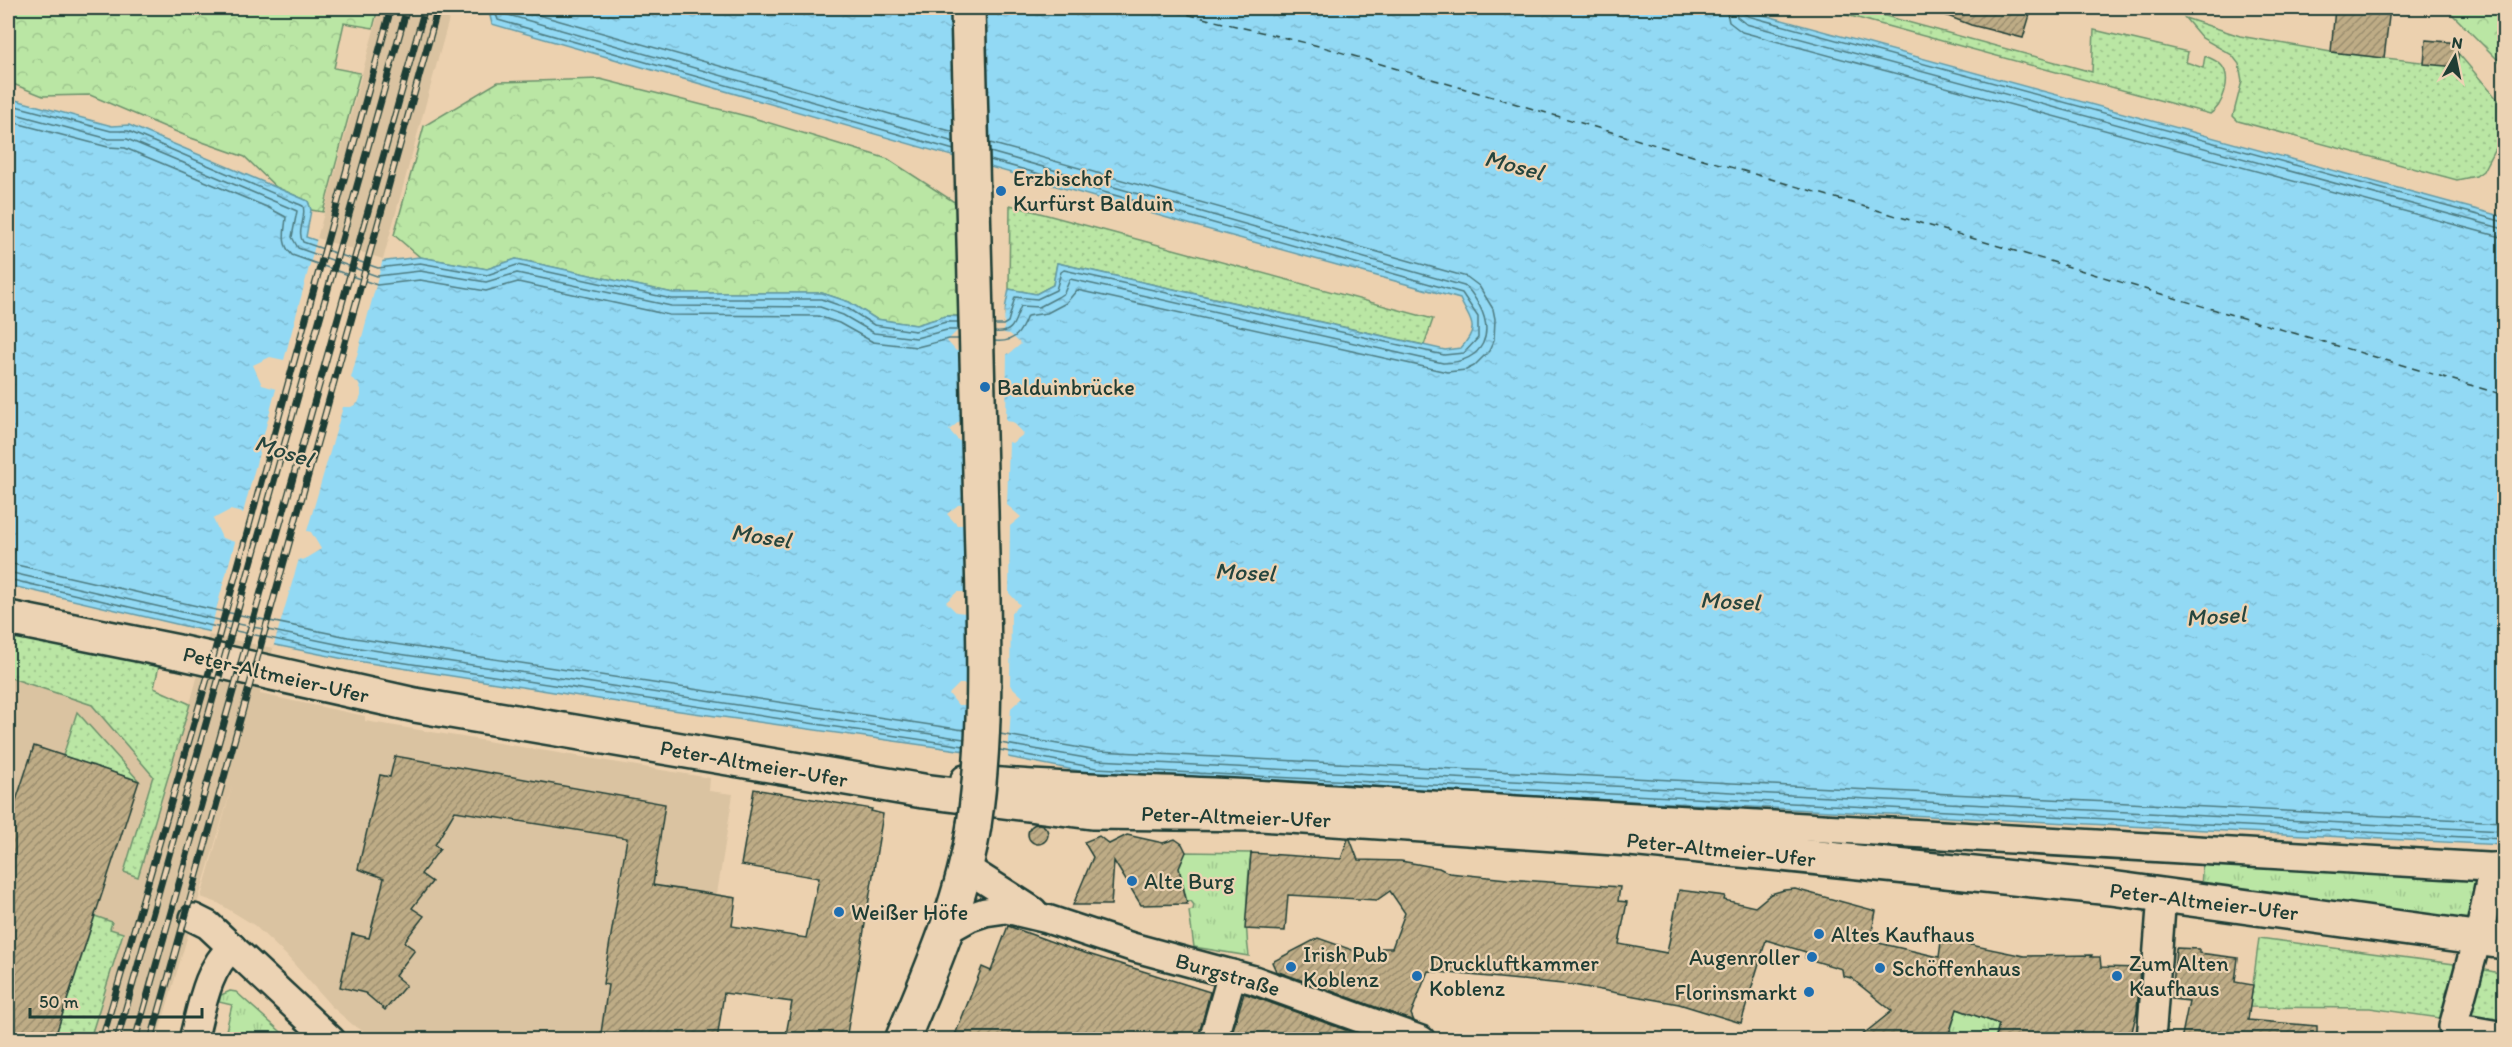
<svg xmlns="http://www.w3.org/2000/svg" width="2512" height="1047" viewBox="0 0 2512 1047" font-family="Itim,sans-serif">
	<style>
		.built { fill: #dac3a1 }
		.grass { fill: url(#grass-dots); stroke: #6c926c; stroke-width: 1.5 }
		.forest { fill: url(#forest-crowns); stroke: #6c926c; stroke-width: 1.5 }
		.park { fill: url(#park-tufts); stroke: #6c926c; stroke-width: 1.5 }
		.water { fill: url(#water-ripples); stroke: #649ba7; stroke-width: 1.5 }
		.pier { fill: #ecd1af }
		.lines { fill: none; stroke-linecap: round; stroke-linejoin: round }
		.shore { stroke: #4d7b81; stroke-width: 1.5 }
		.ferry { stroke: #25453e; stroke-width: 1.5; stroke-dasharray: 8 6; stroke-linecap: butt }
		.building { fill: url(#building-hatch); stroke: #1f3d34; stroke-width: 1.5 }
		.street-casing { stroke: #1f3d34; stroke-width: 32 }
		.secondary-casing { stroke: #1f3d34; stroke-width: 38 }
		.street { stroke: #ecd3b4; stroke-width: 27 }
		.secondary { stroke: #ecd3b4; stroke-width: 33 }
		.rail-casing { stroke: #1f3d34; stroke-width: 7 }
		.rail { stroke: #ecd3b4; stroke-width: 4.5; stroke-dasharray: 14; stroke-linecap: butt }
		.secondary-bridge-casing { stroke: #1f3d34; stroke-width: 38; stroke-linecap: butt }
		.secondary-bridge { stroke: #ecd3b4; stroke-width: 33 }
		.poi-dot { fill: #1f6fb2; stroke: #ecd3b4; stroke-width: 2 }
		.labels { text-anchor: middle; stroke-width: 4.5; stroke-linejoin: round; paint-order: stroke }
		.poi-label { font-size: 22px; fill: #1f3d34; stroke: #ecd3b4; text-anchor: start }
		.street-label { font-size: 22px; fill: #1f3d34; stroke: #ecd3b4 }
		.water-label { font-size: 24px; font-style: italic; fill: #25453e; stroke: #ecd3b4 }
	</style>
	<defs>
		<pattern id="grass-dots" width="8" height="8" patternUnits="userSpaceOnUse" patternTransform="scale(1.5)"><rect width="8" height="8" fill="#bae6a4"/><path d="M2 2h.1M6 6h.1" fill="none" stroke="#9fc68e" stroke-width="1.8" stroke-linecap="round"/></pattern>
		<pattern id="forest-crowns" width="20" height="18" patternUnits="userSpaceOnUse" patternTransform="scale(1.5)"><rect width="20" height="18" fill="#bae6a4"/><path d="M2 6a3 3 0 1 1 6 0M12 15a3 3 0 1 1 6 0" fill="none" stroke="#9fc68e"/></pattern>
		<pattern id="park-tufts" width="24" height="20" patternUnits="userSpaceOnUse" patternTransform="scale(1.5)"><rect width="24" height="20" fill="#bae6a4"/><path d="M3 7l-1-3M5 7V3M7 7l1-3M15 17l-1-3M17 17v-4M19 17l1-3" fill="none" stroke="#9fc68e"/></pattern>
		<pattern id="water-ripples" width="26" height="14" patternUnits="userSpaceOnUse" patternTransform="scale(1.5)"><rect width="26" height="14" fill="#92d9f4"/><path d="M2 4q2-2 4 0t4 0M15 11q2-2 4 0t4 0" fill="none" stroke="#7dbbd2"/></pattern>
		<pattern id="building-hatch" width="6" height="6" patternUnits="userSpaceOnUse" patternTransform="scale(1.5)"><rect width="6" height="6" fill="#beac86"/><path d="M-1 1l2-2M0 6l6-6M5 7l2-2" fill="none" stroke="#9a8d6e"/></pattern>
	</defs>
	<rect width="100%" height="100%" fill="#ecd1af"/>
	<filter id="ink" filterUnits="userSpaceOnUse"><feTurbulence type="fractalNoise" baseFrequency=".0167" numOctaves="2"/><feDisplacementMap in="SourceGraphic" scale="12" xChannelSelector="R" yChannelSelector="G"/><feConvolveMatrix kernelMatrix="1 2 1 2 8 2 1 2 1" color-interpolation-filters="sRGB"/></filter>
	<g filter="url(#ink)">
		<!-- built -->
		<polygon class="built" points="380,8 452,8 344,402 260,694 365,716 365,721 710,778 709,791 733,794 717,894 736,898 715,1026 605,1008 600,1039 377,1039 353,1025 331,1006 286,955 254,925 218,903 201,897 233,783 157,1039 8,1040 8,629 160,661 154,688 190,704"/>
		<!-- grass -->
		<g class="grass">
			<path d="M1821,8H1856L2092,72L2094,30L2188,52L2186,62L2203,68L2205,56C2210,58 2218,61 2222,66C2232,78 2223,106 2210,114Z"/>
			<polygon points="2185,18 2240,36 2331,52 2457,66 2458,53 2504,107 2504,136 2494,150 2483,171 2476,176 2457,180 2238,121 2233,116 2242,81 2239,64 2232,55 2202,38"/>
			<polygon points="1010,205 1433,319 1424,345 1057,263 1053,285 1036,294 1009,289"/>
			<polygon points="8,629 160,661 154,688 190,704 138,877 124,872 153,776 92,705 8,677"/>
			<polygon points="77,712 139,781 63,756"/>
			<polygon points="95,916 112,922 110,929 123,933 90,1039 54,1040"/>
			<polygon points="2259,938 2454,964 2456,970 2447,1012 2440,1018 2370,1008 2250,1007"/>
			<polygon points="2504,966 2504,1027 2480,1022 2470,1014 2469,1001 2476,968 2499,973 2504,970"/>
		</g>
		<!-- forest -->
		<g class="forest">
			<polygon points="8,8 378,8 373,28 344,23 334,68 360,73 323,212 311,210 308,201 276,187 245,157 191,138 90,95 43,96 8,82"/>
			<polygon points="2446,8 2504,8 2504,66"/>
			<polygon points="600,79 750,117 888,159 962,207 965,316 946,316 916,325 876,319 849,302 822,293 673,293 516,259 487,269 420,257 394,235 424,126 498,82"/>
		</g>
		<!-- park -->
		<g class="park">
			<path d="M1185,852L1251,853C1247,888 1244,921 1249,956L1194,947L1189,911L1193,910L1194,905L1191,901L1187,902L1179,868Z"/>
			<polygon points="2203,859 2504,874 2504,930 2201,886"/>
			<polygon points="230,991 236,992 289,1039 224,1039 232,1005 219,1002 221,995"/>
			<polygon points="1957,1009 1999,1024 1995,1039 1948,1040"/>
		</g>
		<!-- water -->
		<path class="water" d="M488,8H1738L2504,217V845L1095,774L1008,757L637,705L344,659L202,630L8,585V98L112,126L129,125L308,201L311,210L306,237L378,262L420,257L487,269L516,259L673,293H822L849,302L876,319L916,325L946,316L1003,319L1009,289L1036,294L1053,285L1057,263L1445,350L1461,348C1481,325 1470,322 1460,299L1185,223L492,24Z"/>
		<!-- pier -->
		<g class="pier">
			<polygon points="317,238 383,259 351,378 358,383 361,389 361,396 358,403 351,407 343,407 307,531 311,532 321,549 303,560 299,559 273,648 209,635 235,542 222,538 213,519 230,510 243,513 276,389 262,385 253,365 270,357 284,360"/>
			<polygon points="1005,295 1004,333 1010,334 1021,344 1009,354 1007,353 1006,421 1013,422 1024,434 1012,443 1009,442 1007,505 1021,517 1010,526 1009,593 1020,605 1011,613 1010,685 1023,697 1011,708 1008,757 1013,762 963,755 968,753 967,705 958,705 949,694 959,684 968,684 966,613 956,612 946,602 957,592 968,592 965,525 957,525 947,514 958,505 965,504 963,441 959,441 949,430 960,421 964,421 963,351 956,351 947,341 957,331 961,332 961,313 1000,316"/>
		</g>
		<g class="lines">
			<!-- shore -->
			<g class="shore">
				<polyline points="494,8 498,20 954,150"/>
				<polyline points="502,8 505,14 954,142"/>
				<polyline points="514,8 954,132"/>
				<polyline points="1726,8 1729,22 1742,32 2504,238"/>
				<polyline points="1735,8 1737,17 1746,24 2504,229"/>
				<polyline points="1742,8 1743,13 1748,16 2504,222"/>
				<path d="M8,104L111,131H128L303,206C307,218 296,231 303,242L378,268L420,263L487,275L517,265L672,299H821L847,308L874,325L915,331L946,322H959"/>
				<polyline points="8,112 109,139 127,139 297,211 292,237 298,248 377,276 420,271 486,282 517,273 671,306 820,307 843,315 874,333 916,338 947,330 959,330"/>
				<path d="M8,121L108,147L125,148L267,207L286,217C285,232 280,243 292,255L377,285L420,280L486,291L518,282L669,315L818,316L839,323L873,342L917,347L949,339H959"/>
				<path d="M990,143L1467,277L1479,286L1493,309L1495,319L1494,340L1489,351L1474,366L1466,370L1447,372L1077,290L1066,303L1047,313L1027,316C1021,332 1015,343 995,341"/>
				<path d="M990,152L1464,286C1471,290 1472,294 1476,300C1497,332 1484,363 1443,363L1070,279L1064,293L1058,297L1039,307L1021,306C1014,320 1015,334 995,332"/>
				<polyline points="990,160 1462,293 1478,317 1478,338 1464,353 1444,355 1064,270 1061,272 1056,290 1037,299 1015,297 1008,322 1003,325 995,325"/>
				<polyline points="8,563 206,608 348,637 964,730"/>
				<polyline points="8,572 204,617 346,646 964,739"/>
				<polyline points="8,579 203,624 345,654 964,746"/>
				<polyline points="1000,734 1098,751 2504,822"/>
				<polyline points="1000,743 1097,760 2504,831"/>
				<polyline points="1000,750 1096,768 2504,839"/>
			</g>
			<!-- ferry -->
			<polyline class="ferry" points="1161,8 1323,47 2504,395"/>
		</g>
		<!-- building -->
		<g class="building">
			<polygon points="1932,8 2032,8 2023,38 1971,25 1932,10"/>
			<polygon points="2335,8 2390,8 2384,58 2331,52"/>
			<polygon points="2426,40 2459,43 2457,67 2424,64"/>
			<polygon points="34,746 139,781 54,1040 8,1040 8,825"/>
			<polygon points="395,756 665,804 653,885 736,898 732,926 806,938 819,878 741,865 754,789 872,809 871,811 883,814 846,1040 785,1040 792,1002 724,993 717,1040 600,1040 608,985 603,984 627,838 455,811 435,845 440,849 421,874 432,882 412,908 424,916 404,942 415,950 395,976 406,985 385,1010 365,993 340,987 352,934 369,938 384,878 358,869 380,775 390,777"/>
			<circle cx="1038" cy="834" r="10"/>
			<polygon points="1127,835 1163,843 1175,839 1182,844 1186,852 1179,868 1187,904 1141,905 1114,861 1111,905 1073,905 1093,857 1084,842 1099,836 1109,844"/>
			<polygon points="1348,839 1350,839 1358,860 1401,861 1439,868 1449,873 1507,879 1620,887 1618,901 1627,902 1619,944 1667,953 1679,890 1725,896 1724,900 1755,907 1771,894 1784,890 1795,889 1876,911 1870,941 1939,957 1941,942 1951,944 1952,941 2024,956 2092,955 2091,957 2100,957 2101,967 2140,968 2137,1011 2130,1040 1995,1040 1999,1024 1957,1009 1947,1040 1856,1040 1892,1011 1851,978 1843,976 1842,969 1805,958 1806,952 1766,940 1741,1023 1679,1004 1573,985 1428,971 1411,1014 1414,1021 1276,971 1272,962 1318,938 1372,957 1382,948 1392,948 1405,913 1390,891 1377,900 1288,895 1285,931 1245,929 1251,853 1341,859"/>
			<polygon points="1008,926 1069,948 1210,992 1198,1040 953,1040 982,967 991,971"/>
			<polygon points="2176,948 2199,949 2199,953 2238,958 2235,982 2253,985 2248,1020 2317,1026 2317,1040 2181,1040 2189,1001 2172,999"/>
			<polygon points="1244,993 1249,995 1373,1040 1230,1040"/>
		</g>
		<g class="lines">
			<defs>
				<g id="street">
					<path d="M965,779C1048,787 1130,788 1213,792C1275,795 1337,799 1398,803C1767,826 2136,849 2504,868"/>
					<polyline points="2493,867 2482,921 2453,1027 2504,1036"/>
					<polyline points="966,868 1033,911"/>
					<polyline points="194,918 208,925 331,1040"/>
					<polyline points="945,931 970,917 985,912 1006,909 1047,919 1132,947 1254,980 1421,1040"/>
					<path d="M193,1040C202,1007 206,971 232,947"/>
					<polyline points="1213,1040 1232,974"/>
					<polyline points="2151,1040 2162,895"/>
				</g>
				<g id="secondary">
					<polyline points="8,618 178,652 415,705 923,791 1092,812 1261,814 1630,839 1761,852 2111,888 2504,942"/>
					<path d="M902,1040C931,971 963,899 974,825"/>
				</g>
			</defs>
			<!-- street casing -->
			<use href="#street" class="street-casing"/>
			<!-- secondary casing -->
			<use href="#secondary" class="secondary-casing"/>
			<!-- street -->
			<use href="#street" class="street"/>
			<!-- secondary -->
			<use href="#secondary" class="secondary"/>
			<defs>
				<g id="rail">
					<polyline points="102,1040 209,672 391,8"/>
					<polyline points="117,1040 407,8"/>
					<polyline points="135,1040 425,8"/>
					<polyline points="151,1040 438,8"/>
				</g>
			</defs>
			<!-- rail casing -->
			<use href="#rail" class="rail-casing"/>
			<!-- rail -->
			<use href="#rail" class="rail"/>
			<defs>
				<path id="secondary-bridge" d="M968,8C973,176 978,344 981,512C983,616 989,722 974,825"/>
			</defs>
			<!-- secondary-bridge casing -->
			<use href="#secondary-bridge" class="secondary-bridge-casing"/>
			<!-- secondary-bridge -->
			<use href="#secondary-bridge" class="secondary-bridge"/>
		</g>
	</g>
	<!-- markers -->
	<g class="poi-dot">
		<circle cx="1001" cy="191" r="6"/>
		<circle cx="985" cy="387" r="6"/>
		<circle cx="1132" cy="881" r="6"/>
		<circle cx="839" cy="912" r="6"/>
		<circle cx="1819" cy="934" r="6"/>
		<circle cx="1812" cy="957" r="6"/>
		<circle cx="1291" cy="967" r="6"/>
		<circle cx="1880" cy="968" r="6"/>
		<circle cx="1417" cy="976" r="6"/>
		<circle cx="2117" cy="976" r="6"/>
		<circle cx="1809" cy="992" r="6"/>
	</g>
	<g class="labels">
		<!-- poi labels -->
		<g class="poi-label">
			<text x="1013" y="186">Erzbischof<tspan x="1013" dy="25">Kurfürst Balduin</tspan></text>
			<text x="997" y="395">Balduinbrücke</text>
			<text x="1144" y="889">Alte Burg</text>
			<text x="851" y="920">Weißer Höfe</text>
			<text x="1831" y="942">Altes Kaufhaus</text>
			<text x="1303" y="962">Irish Pub<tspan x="1303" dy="25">Koblenz</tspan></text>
			<text x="1800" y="965" text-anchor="end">Augenroller</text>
			<text x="1429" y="971">Druckluftkammer<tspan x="1429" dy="25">Koblenz</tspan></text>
			<text x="2129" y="971">Zum Alten<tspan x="2129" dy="25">Kaufhaus</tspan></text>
			<text x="1892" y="976">Schöffenhaus</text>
			<text x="1797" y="1000" text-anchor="end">Florinsmarkt</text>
		</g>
		<!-- street labels -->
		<g class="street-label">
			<text transform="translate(276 674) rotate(13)" y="8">Peter-Altmeier-Ufer</text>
			<text transform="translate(754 763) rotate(10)" y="8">Peter-Altmeier-Ufer</text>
			<text transform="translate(1236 816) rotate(2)" y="8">Peter-Altmeier-Ufer</text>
			<text transform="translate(1721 849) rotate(6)" y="8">Peter-Altmeier-Ufer</text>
			<text transform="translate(2204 901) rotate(7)" y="8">Peter-Altmeier-Ufer</text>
			<text transform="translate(1228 974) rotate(16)" y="8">Burgstraße</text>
		</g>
		<!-- water labels -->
		<g class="water-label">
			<text transform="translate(1514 165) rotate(15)" y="8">Mosel</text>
			<text transform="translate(284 451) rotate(18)" y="8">Mosel</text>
			<text transform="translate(761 536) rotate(9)" y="8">Mosel</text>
			<text transform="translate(1245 572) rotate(3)" y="8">Mosel</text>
			<text transform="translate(1730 601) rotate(3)" y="8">Mosel</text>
			<text transform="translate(2216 616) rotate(-4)" y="8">Mosel</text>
		</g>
	</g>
	<!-- margin -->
	<rect width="2512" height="1047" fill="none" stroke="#ecd3b4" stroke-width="30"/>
	<rect x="15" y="15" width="2482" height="1017" fill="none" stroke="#1f3d34" stroke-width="2" filter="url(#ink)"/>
	<!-- north arrow -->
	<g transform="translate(2455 57) rotate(9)" stroke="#ecd3b4" stroke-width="4.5" paint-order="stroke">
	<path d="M0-4.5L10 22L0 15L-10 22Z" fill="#1f3d34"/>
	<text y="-9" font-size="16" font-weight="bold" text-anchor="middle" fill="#1f3d34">N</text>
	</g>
	<!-- scale -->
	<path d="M30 1008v9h172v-9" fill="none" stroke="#1f3d34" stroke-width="3"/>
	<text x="39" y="1008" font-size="18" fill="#1f3d34" stroke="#ecd3b4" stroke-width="4.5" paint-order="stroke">50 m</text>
</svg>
